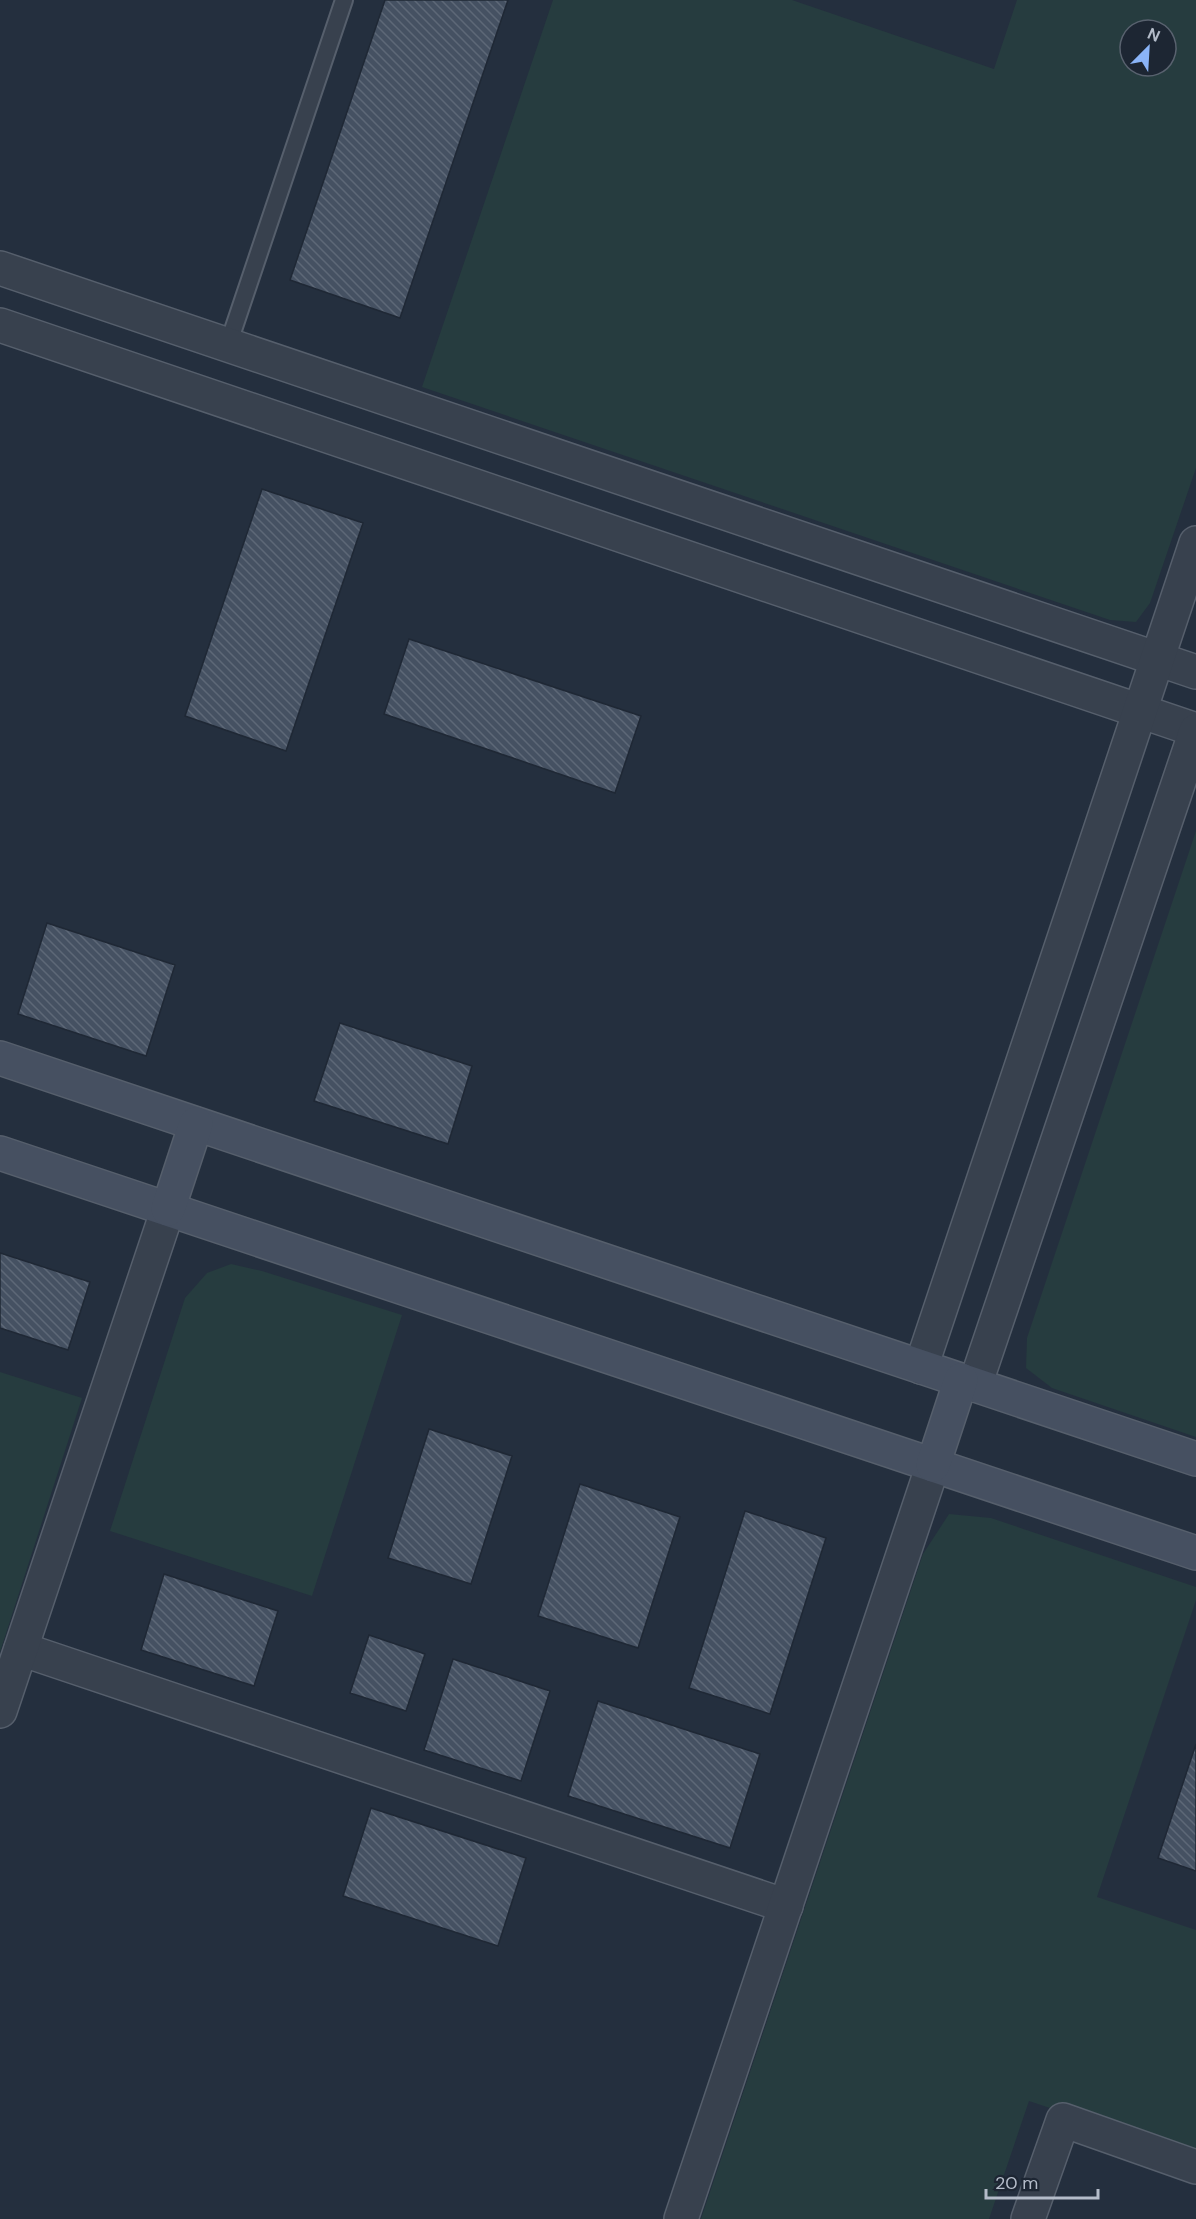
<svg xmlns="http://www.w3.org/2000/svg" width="1196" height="2219" viewBox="0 0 1196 2219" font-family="'DM Sans',sans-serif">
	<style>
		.grass { fill: #263c3f; fill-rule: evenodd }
		.building { fill: url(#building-back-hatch); stroke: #1f2835; stroke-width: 1.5 }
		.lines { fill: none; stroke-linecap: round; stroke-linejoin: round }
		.lane-casing { stroke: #565f6c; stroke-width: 20 }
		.street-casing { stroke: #565f6c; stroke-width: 36 }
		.secondary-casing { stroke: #565f6c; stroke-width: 36 }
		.lane { stroke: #38414e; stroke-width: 16 }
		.street { stroke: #38414e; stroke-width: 33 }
		.secondary { stroke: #465061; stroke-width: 33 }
	</style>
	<defs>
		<pattern id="building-back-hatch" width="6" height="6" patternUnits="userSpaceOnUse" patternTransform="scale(1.5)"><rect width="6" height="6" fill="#455162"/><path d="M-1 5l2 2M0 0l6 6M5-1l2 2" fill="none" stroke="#5d6877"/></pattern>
	</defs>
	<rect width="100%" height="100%" fill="#242f3e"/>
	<!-- grass -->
	<g class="grass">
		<path d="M553,0H792L994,69L1017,0H1196V468L1150,603L1136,622L1110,620L422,387ZM1130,30H1166V66H1130Z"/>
		<polygon points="1196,831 1196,1437 1052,1388 1026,1368 1027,1338"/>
		<polygon points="231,1264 262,1271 402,1315 312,1596 110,1531 185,1298 207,1273"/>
		<polygon points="0,1372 82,1398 0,1652"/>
		<polygon points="949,1514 991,1518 1196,1587 1196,1600 1097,1897 1196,1930 1196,2157 1029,2101 989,2219 701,2219 923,1554"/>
	</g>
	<!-- building -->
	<g class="building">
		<polygon points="385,0 508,0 400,318 290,280"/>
		<polygon points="262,489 363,523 286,751 185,716"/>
		<polygon points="409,639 641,716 615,793 384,714"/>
		<polygon points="47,923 175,965 146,1056 18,1014"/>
		<polygon points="340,1023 472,1066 448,1144 314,1101"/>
		<polygon points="0,1253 90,1282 68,1350 0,1328"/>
		<polygon points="429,1429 512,1456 471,1584 388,1558"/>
		<polygon points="580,1484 680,1517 638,1648 538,1616"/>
		<polygon points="745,1511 826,1538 770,1714 689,1688"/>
		<polygon points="164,1574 278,1611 254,1686 141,1650"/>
		<polygon points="369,1635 425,1654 406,1711 350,1693"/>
		<polygon points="453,1659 550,1691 521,1781 424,1750"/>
		<polygon points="598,1701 760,1754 730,1848 568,1796"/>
		<polygon points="1196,1744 1196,1871 1158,1858"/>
		<polygon points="371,1808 526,1858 498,1946 343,1896"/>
	</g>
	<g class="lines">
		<defs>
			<polyline id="lane" points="228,345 344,0"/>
			<g id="street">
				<polyline points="0,268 1196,672"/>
				<polyline points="0,325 1196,730"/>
				<polyline points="921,1367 1196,543"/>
				<polyline points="975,1385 1196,731"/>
				<polyline points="21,1649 786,1906"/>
				<polyline points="0,1711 168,1209"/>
				<polyline points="681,2219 933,1465"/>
				<polyline points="1028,2219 1063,2120 1196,2167"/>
			</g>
			<g id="secondary">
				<polyline points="0,1058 1196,1459"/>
				<polyline points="0,1153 1196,1553"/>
				<polyline points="168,1209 196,1124"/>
				<polyline points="933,1465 961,1380"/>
			</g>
		</defs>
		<!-- lane casing -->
		<use href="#lane" class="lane-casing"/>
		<!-- street casing -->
		<use href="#street" class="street-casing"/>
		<!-- secondary casing -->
		<use href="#secondary" class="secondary-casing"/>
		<!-- lane -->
		<use href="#lane" class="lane"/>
		<!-- street -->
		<use href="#street" class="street"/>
		<!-- secondary -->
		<use href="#secondary" class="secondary"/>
	</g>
	<!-- north arrow -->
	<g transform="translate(1148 48) rotate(24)"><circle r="28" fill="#1d2633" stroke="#59626f" stroke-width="1.5"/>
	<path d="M0-4.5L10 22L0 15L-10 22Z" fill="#8ab4f8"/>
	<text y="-9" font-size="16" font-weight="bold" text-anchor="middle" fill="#b4bcc9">N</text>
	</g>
	<!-- scale -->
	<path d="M986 2189v9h112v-9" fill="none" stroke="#b4bcc9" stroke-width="3"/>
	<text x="995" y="2189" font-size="18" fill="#b4bcc9" stroke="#1d2633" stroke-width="4.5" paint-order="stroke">20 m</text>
</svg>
